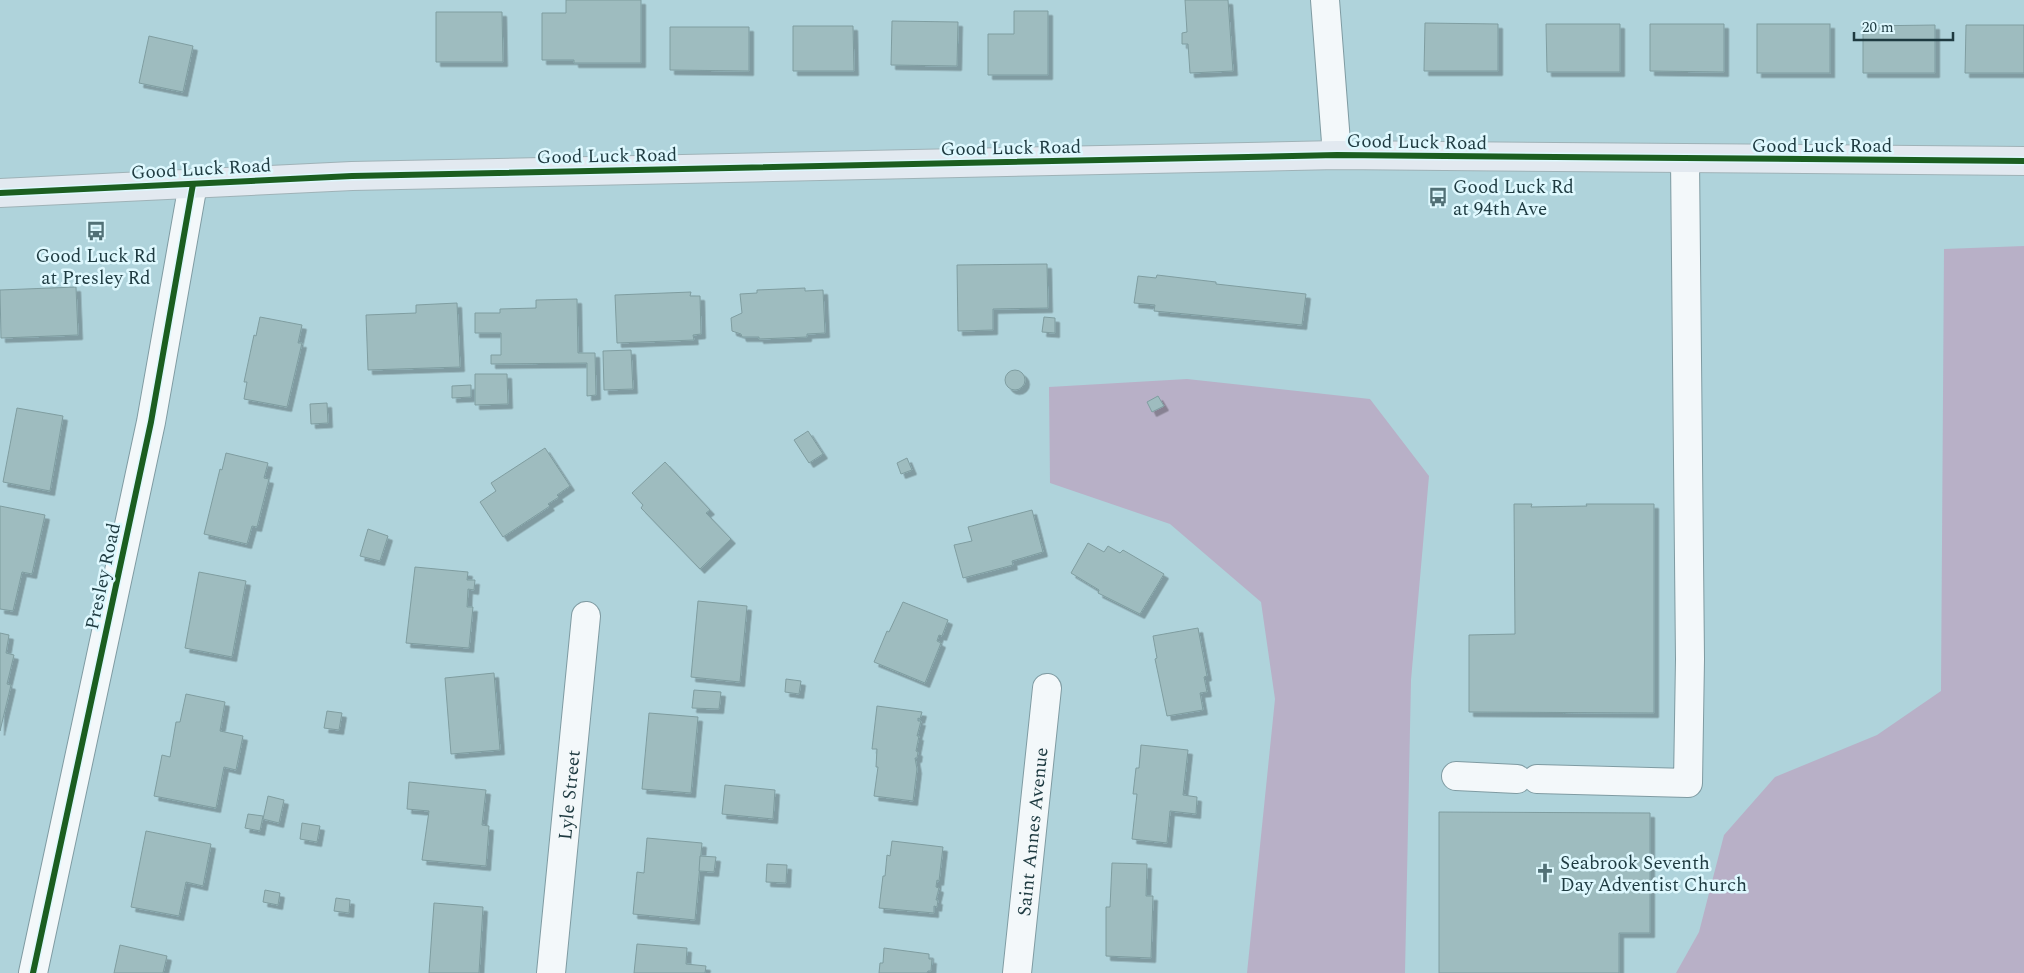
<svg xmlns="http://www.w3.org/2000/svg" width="2024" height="973" viewBox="0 0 2024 973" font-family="Spectral,serif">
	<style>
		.green { fill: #b8b0c7 }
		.building { fill: #9ebcbf; stroke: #7f9da0; filter: url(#shadow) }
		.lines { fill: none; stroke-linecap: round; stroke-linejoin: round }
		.minor-casing { stroke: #7f9ba2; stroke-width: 30 }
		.major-casing { stroke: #9fb2b7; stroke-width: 30 }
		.minor { stroke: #f3f8fa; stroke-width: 28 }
		.major { stroke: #e2e9f0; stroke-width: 28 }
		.cycleway-casing { stroke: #def8fe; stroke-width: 9 }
		.cycleway { stroke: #1b5e20; stroke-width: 6 }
		.labels { text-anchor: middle; stroke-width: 5; stroke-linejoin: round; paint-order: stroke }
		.street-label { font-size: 19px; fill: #1e3a40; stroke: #def8fe }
		.poi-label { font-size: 19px; fill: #1e3a40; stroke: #def8fe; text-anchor: start }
	</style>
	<defs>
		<filter id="shadow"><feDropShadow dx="4.5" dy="4.5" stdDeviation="0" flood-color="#0004"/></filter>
	</defs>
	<rect width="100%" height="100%" fill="#afd3db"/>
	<!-- green -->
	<g class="green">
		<polygon points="2024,246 2024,973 1676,973 1699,932 1724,835 1775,777 1877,735 1941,691 1944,249"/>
		<polygon points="1187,379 1370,399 1429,476 1411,680 1405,973 1247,973 1275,699 1261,602 1170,524 1050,483 1049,387"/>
	</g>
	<!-- building -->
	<g class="building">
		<polygon points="566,0 641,0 641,63 574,63 574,60 542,60 542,13 566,13"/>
		<polygon points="1185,0 1228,0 1233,71 1190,73 1188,44 1182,44 1182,33 1187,32"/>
		<polygon points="1014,11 1048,11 1048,75 988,75 988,34 1014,34"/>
		<polygon points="436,12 502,12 503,62 436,62"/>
		<polygon points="892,21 958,22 957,66 891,65"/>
		<polygon points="1425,23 1498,24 1498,71 1424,71"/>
		<polygon points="1546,24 1620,24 1620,72 1547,72"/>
		<polygon points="1650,24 1724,24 1724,72 1650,71"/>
		<rect x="1757" y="24" width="73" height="49"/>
		<polygon points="1935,25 1935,73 1863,73 1863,26"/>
		<polygon points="1966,25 2024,25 2024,73 1965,73"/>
		<polygon points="793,26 853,26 854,71 793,71"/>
		<polygon points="670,27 749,27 749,71 670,70"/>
		<polygon points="149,36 193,46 183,92 139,83"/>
		<polygon points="1047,264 1048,308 993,309 993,330 958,331 957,265"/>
		<polygon points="1157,275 1216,282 1216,284 1306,294 1302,325 1154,311 1155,305 1134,303 1138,276 1156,278"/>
		<polygon points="76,287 78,335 1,338 0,290"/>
		<polygon points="805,288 805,291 823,290 825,333 807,334 807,337 759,339 759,337 742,337 741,334 732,331 731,318 742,313 740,294 757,293 757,290"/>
		<polygon points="691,292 690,296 700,296 701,334 693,335 694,340 617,343 615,295"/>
		<polygon points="577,299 578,353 595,353 596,395 587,396 587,363 491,364 491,355 501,355 501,333 475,333 475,313 500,313 500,309 536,308 536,300"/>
		<polygon points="457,303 460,367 368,370 366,315 416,313 416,305"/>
		<polygon points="260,317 302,325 298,343 302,343 287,407 244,399 247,382 244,382 254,335 256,336"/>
		<polygon points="1044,317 1055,318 1055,333 1042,332"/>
		<polygon points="631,350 633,389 604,390 603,351"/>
		<circle cx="1015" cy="380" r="10"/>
		<polygon points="475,374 507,374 508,404 475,405"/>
		<polygon points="471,385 471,397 452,398 452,386"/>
		<polygon points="1158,396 1164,406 1152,412 1147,402"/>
		<polygon points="327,403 328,423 311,424 310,404"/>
		<polygon points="17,408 63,416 50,491 3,482"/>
		<polygon points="808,431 823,454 809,463 794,440"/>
		<polygon points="545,448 570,486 557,495 559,497 548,504 550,506 503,537 480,502 496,491 491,483"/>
		<polygon points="226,453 268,463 264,478 269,479 257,527 252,526 247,544 204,534 220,469 222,470"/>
		<polygon points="907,458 912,470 901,474 897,463"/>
		<polygon points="665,462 710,510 706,513 731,539 700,569 641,508 643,505 632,493"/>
		<polygon points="1514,504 1532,504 1531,507 1587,506 1586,504 1654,504 1654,713 1469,712 1469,635 1515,634"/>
		<polygon points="0,506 45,515 32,574 22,572 13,611 0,609"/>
		<polygon points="1032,510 1043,552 1012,561 1013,565 963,578 954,545 972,541 968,527"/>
		<polygon points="368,529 388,536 380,561 360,556"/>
		<polygon points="1088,543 1104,552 1108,546 1120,553 1123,550 1164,574 1140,614 1098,593 1099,590 1071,573"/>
		<polygon points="415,567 468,572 467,580 475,580 474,590 468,589 467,607 473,607 469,648 406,643"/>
		<polygon points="199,572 246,581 232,657 185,648"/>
		<polygon points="698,601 747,606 740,682 691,677"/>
		<polygon points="903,602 948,620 942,636 939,635 937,641 941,643 925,683 874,662 887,631 889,632"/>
		<polygon points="1198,628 1207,676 1204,677 1207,692 1200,693 1203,710 1167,716 1155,659 1157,658 1153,636"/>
		<polygon points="0,633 9,635 6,653 14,655 7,684 11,685 0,731"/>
		<polygon points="494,673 500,750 451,754 445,678"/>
		<polygon points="786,679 801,681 799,694 785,692"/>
		<polygon points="694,690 721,692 719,709 692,708"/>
		<polygon points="186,694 225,702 220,731 243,736 236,770 224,767 216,808 154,796 162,755 170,757 176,722 180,722"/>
		<polygon points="877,706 922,712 920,719 918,718 918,721 921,721 917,736 919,736 916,751 918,752 917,758 915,758 917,769 913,801 874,796 878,767 876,767 877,749 872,749"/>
		<polygon points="327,711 342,713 339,730 324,728"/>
		<polygon points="649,713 698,717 691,793 642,789"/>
		<polygon points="1141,745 1188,750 1183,795 1197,797 1196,814 1170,811 1167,843 1132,839 1137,794 1133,794 1136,768 1139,768"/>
		<polygon points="409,782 486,790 482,825 489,826 486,866 422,860 429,811 407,809"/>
		<polygon points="725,785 775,790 773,819 722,814"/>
		<polygon points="268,796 284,800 279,823 263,819"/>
		<polygon points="1439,812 1650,813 1650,933 1619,933 1619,973 1439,973"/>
		<polygon points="248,814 263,816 260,831 245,828"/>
		<polygon points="302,823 320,826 317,842 300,839"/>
		<polygon points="146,831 211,844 203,886 186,882 179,916 131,907"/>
		<polygon points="647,838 702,843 695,920 633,914 637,872 644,873"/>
		<polygon points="892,841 943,847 939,881 937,880 936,887 939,888 936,900 938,900 937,907 934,906 934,913 879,908 883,876 885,876 887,855 890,856"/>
		<polygon points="700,856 716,857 714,872 699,871"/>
		<polygon points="1112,863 1147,864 1146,896 1153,896 1151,958 1106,956 1106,907 1110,907"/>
		<polygon points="767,864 787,865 786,883 766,882"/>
		<polygon points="265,890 280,893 278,905 263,902"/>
		<polygon points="336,898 350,900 349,913 334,911"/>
		<polygon points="434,903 483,907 479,973 429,973"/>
		<polygon points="637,944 687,948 686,964 706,966 705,973 634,973"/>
		<polygon points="120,945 167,956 163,973 114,973"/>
		<polygon points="884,948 929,954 929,959 932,959 931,971 928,971 927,973 879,973 880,963 883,963"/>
	</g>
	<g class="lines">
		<defs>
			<g id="minor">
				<polyline points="1325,0 1337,155"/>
				<polyline points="1456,776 1517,779"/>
				<polyline points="1537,779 1688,783 1690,659 1685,159"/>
				<polyline points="33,973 151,422 193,184"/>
				<path id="s1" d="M551,973L586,616"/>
				<path id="s2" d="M1017,973L1047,688"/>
			</g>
			<polyline id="major" points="0,193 352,176 1337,155 2024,161"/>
		</defs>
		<!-- minor casing -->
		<use href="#minor" class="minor-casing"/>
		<!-- major casing -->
		<use href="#major" class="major-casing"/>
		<!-- minor -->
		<use href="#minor" class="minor"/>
		<!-- major -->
		<use href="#major" class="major"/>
		<defs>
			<g id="cycleway">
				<polyline points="0,193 352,176 1337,155 2024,161"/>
				<polyline points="33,973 151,422 193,184"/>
			</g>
		</defs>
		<!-- cycleway casing -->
		<use href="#cycleway" class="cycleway-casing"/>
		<!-- cycleway -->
		<use href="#cycleway" class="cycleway"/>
	</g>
	<!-- icons -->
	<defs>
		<symbol id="bus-bare" viewBox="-9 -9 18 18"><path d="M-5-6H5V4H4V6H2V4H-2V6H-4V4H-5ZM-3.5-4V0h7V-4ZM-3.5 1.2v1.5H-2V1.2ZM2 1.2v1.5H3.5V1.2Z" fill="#517076" stroke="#def8fe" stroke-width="2.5" paint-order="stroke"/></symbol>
		<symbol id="church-bare" viewBox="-9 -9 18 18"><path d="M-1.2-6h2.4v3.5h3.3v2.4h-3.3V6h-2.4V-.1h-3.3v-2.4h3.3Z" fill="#517076" stroke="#def8fe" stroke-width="2.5" paint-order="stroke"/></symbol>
	</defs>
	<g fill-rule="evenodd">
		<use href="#bus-bare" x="1424" y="183" width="28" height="28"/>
		<use href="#bus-bare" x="82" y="217" width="28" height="28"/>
		<use href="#church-bare" x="1531" y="859" width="28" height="28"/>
	</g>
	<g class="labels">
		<!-- street labels -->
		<g class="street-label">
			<text transform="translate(1417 141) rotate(1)" y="7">Good Luck Road</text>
			<text x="1822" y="152">Good Luck Road</text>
			<text transform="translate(1011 147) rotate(-1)" y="7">Good Luck Road</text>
			<text transform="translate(607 155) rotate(-1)" y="7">Good Luck Road</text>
			<text transform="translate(201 168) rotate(-3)" y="7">Good Luck Road</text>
			<text transform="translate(102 576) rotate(-78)" y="7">Presley Road</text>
			<text dy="7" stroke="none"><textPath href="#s1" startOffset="179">Lyle Street</textPath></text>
			<text dy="7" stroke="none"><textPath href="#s2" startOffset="142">Saint Annes Avenue</textPath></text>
		</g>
		<!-- poi labels -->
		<g class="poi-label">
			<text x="1453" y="193">Good Luck Rd<tspan x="1453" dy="22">at 94th Ave</tspan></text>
			<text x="96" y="262" text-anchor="middle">Good Luck Rd<tspan x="96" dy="22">at Presley Rd</tspan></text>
			<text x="1560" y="869">Seabrook Seventh<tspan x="1560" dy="22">Day Adventist Church</tspan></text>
		</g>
	</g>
	<!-- scale -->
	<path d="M1854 32v8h99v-8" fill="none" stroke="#1e3a40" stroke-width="2.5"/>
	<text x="1862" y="32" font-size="15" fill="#1e3a40" stroke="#def8fe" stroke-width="4" paint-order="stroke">20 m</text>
</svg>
